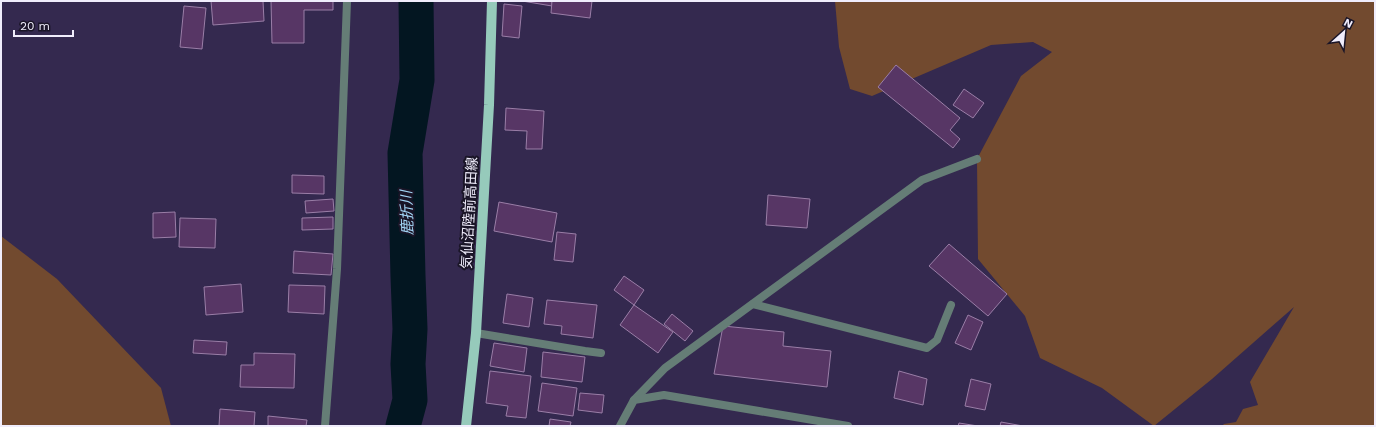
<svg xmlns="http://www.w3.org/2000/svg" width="1376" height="427" viewBox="0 0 1376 427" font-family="'Work Sans','Noto Sans JP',sans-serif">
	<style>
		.green { fill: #724a2f }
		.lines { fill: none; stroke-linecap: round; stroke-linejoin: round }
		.river { stroke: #031621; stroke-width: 35 }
		.building { fill: #573665; stroke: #9a7ea7 }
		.street { stroke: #657d76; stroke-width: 8 }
		.primary { stroke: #96cabb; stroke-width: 10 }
		.labels { text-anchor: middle; stroke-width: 4; stroke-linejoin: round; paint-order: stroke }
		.street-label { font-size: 14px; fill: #f0edfc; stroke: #1a1527 }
		.water-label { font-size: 15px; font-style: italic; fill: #a2d5f5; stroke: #1a1527 }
	</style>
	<rect width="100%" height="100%" fill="#34294f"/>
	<!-- green -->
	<g class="green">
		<polygon points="835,1 1375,1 1375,426 1222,426 1224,424 1236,422 1243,409 1258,405 1250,382 1294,307 1212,379 1154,426 1102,388 1040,358 1025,316 978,259 977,159 1021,76 1052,52 1033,42 991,45 872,96 850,89 839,47"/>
		<polygon points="1,236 57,279 161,388 171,426 1,426"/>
	</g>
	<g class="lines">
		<!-- river -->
		<polyline class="river" points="403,426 410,400 408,364 410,329 408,276 405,153 417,80 416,1"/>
	</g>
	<!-- building -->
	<g class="building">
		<polygon points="211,1 263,1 264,21 213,25"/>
		<polygon points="271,1 333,1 333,10 304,10 304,43 272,43"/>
		<polygon points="522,1 552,1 552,6"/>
		<polygon points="552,1 592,1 590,18 551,13"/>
		<polygon points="504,4 522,6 519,38 502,36"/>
		<polygon points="184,6 206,8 202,49 180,47"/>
		<polygon points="896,65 960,118 950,130 960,139 953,148 878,87"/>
		<polygon points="964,89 984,103 973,118 953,105"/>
		<polygon points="506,108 544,111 542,149 526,149 527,131 505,130"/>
		<polygon points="292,175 324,176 324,194 292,193"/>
		<polygon points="768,195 810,199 807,228 766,225"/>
		<polygon points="333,199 334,211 306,213 305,201"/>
		<polygon points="499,202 557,213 552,242 494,231"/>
		<polygon points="175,212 176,237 153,238 153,213"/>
		<polygon points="333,217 333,229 302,230 302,218"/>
		<polygon points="180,218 216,219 215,248 179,247"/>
		<polygon points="557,232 576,234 573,262 554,260"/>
		<polygon points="949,244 1007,294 988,316 929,266"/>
		<polygon points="294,251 333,254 331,275 293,273"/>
		<polygon points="624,276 644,290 634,305 614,290"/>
		<polygon points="241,284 243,312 206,315 204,287"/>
		<polygon points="289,285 325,286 324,314 288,312"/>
		<polygon points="507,294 533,298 529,327 503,323"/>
		<polygon points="547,300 597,305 593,338 561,334 562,326 544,324"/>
		<polygon points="634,305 673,332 658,353 620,325"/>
		<polygon points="672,314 693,331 685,341 664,324"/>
		<polygon points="968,315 983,322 971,350 955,343"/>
		<polygon points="723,326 784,332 783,346 831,351 827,387 714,374"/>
		<polygon points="194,340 227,342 226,355 193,353"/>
		<polygon points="494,343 527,348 524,372 490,366"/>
		<polygon points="543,352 585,357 582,382 541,377"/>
		<polygon points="254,353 295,354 294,388 240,387 241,365 254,365"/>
		<polygon points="490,371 531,376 526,418 506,416 508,406 486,403"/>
		<polygon points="899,371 927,379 923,405 894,398"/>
		<polygon points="971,379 991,384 985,410 965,406"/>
		<polygon points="542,383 577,388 573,416 538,411"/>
		<polygon points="580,393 604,395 602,413 578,410"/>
		<polygon points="220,409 255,412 254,426 219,426"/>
		<polygon points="268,416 307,420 306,426 268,426"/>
		<polygon points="550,419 571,422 570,426 549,426"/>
		<polygon points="1001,422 1023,426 1000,426"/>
		<polygon points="959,423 978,426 958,426"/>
	</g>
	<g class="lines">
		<!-- street -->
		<g class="street">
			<polyline points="753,304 927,348 937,340 951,305"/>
			<polyline points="476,333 585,351 601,353"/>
			<polyline points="634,400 665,368 922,180 977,159"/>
			<polyline points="325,426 337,269 347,1"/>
			<polyline points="620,426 634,400 664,395 848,426"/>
		</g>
		<!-- primary -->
		<polyline class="primary" points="466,426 476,333 489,105 492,1"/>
	</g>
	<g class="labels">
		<!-- street labels -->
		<g class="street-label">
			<text transform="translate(469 213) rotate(-87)" y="5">気仙沼陸前高田線</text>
		</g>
		<!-- water labels -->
		<g class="water-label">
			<text transform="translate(407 213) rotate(-92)" y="5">鹿折川</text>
		</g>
	</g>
	<!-- border -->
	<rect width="1376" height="427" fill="none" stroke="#f0edfc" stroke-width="4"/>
	<!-- north arrow -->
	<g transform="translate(1344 32) rotate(27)" stroke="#1a1527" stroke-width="3" paint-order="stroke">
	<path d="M0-3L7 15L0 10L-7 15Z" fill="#f0edfc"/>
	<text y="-6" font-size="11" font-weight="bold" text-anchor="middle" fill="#f0edfc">N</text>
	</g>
	<!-- scale -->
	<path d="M14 30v6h59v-6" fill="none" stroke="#f0edfc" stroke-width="2"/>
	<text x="20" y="30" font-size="12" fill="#f0edfc" stroke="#1a1527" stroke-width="3" paint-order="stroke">20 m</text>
</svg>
